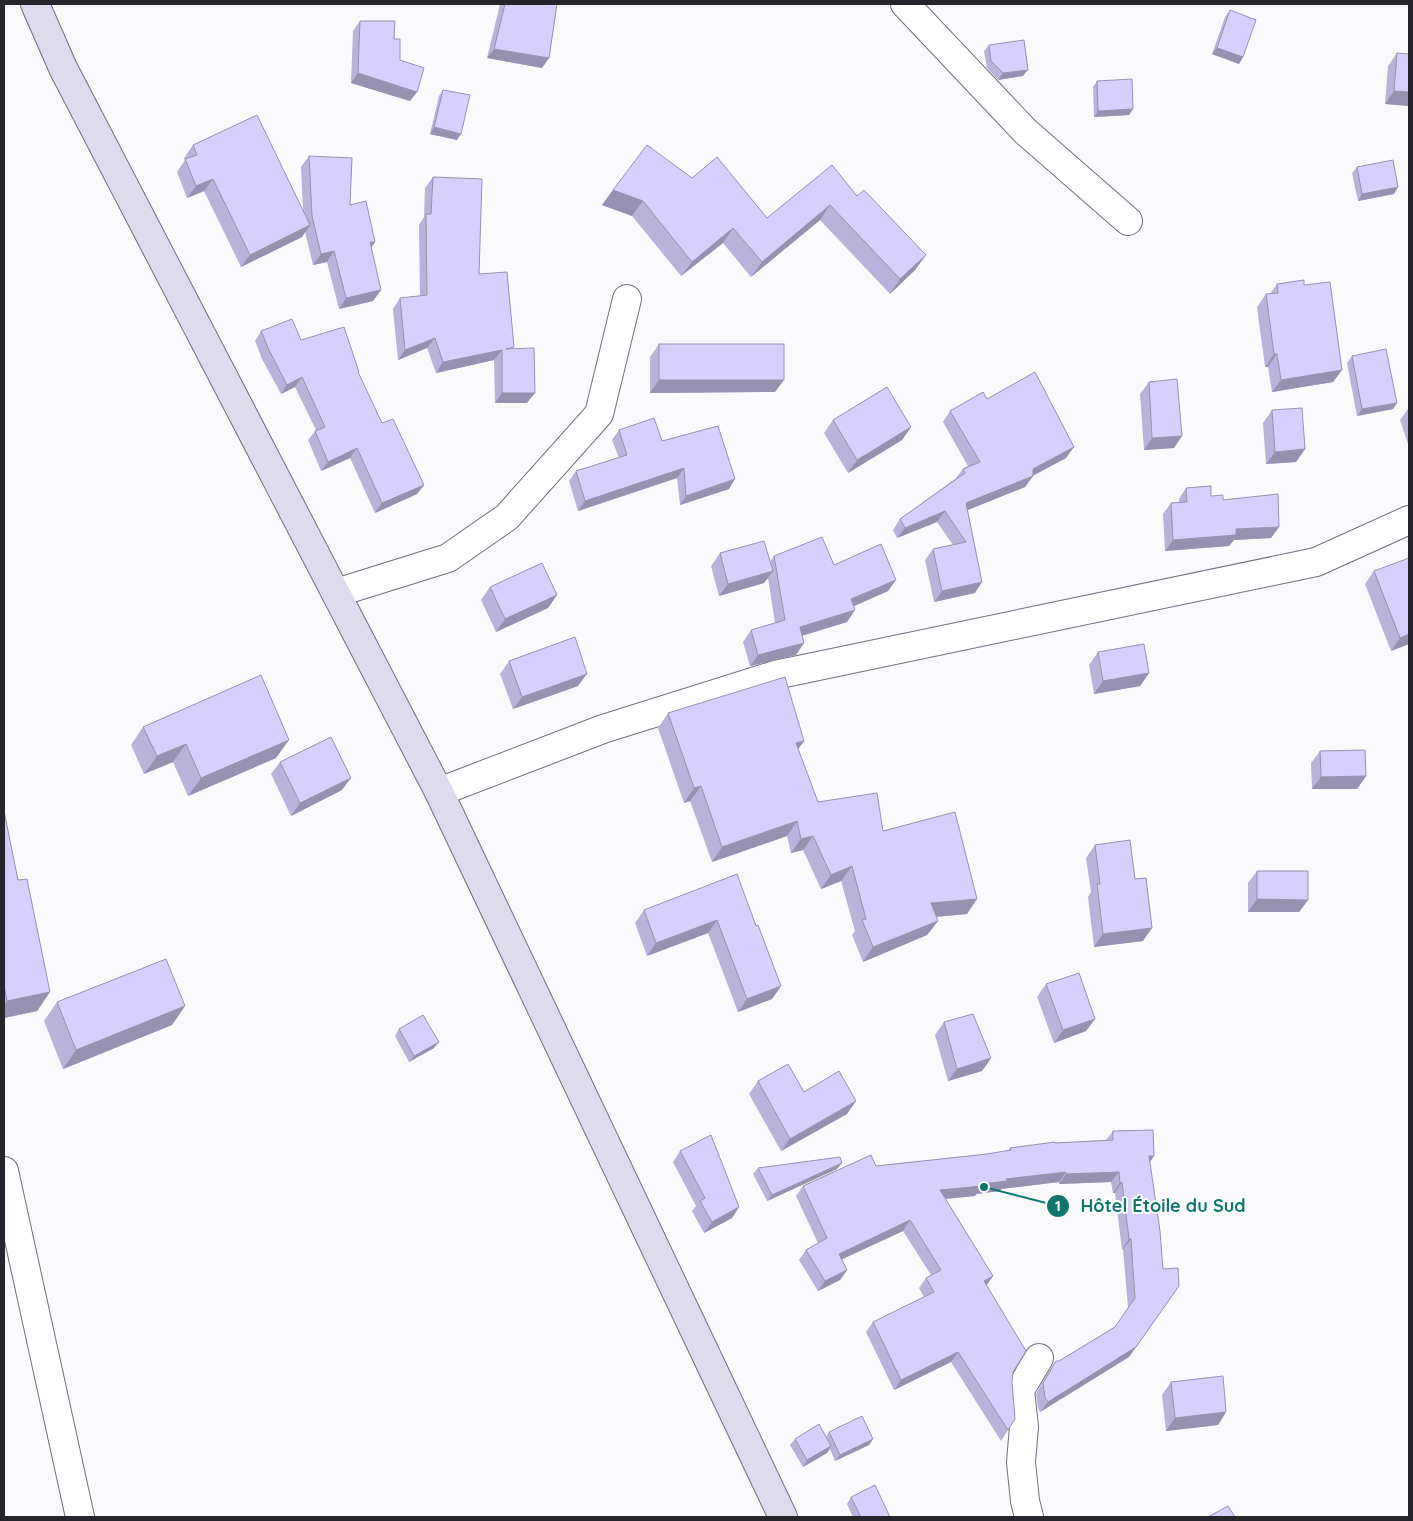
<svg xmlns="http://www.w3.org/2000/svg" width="1413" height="1521" viewBox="0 0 1413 1521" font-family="Quicksand,sans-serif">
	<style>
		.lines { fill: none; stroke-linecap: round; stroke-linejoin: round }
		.minor-casing { stroke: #706e7d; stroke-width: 30 }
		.secondary-casing { stroke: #706e7d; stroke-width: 30 }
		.minor { stroke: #fff; stroke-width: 28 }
		.secondary { stroke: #dfdbee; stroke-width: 28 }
		.wall { fill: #b9b2da }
		.shaded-wall { fill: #9691b1 }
		.building { fill: #d7cffd; stroke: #9691b1 }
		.leader { fill: none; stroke: #0f766e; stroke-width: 2 }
		.callout-dot { fill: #0f766e; stroke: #fff; stroke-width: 2 }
		.mark-label { font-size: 15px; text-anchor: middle; font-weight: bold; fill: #fff }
		.callout-label { font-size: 18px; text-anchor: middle; font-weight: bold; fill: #0f766e; stroke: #fff; stroke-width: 4; stroke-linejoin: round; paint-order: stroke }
	</style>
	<rect width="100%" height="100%" fill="#fafafd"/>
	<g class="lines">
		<defs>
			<g id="minor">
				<polyline points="905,4 1025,131 1128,221"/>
				<polyline points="336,593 448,558 507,517 599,414 627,299"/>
				<polyline points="439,792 603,729 775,675 1316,562 1409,520"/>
				<polyline points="4,1171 80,1517"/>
				<polyline points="1029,1517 1025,1501 1021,1462 1024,1427 1020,1390 1039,1358"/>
			</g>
			<polyline id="secondary" points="35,4 63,68 439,792 783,1517"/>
		</defs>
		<!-- minor casing -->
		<use href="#minor" class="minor-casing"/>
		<!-- secondary casing -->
		<use href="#secondary" class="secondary-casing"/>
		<!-- minor -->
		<use href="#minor" class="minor"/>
		<!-- secondary -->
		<use href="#secondary" class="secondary"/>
	</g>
	<!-- wall -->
	<g class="wall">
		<polygon points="500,4 557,4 549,58 542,68 487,58"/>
		<polygon points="1230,10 1243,57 1239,64 1212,54 1225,17"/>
		<polygon points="360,21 394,39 400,60 417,92 410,101 351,83 353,31"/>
		<polygon points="989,45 1023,76 998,80 987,68 984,51"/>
		<polygon points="1397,53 1409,106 1385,104 1388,66"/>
		<polygon points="1097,81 1129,115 1094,117 1093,87"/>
		<polygon points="443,90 457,140 430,134 439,96"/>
		<polygon points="193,145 303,210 301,167 309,156 350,205 375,242 371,248 381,290 373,301 339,309 327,262 313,265 305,232 302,237 241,267 204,191 187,198 177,172 185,160 184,158"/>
		<polygon points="1357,167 1394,194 1358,201 1352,173"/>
		<polygon points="433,177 479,274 513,348 527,403 495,403 494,360 436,373 427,348 398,360 393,309 400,298 420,296 419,225 424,217 425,188"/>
		<polygon points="613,190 767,218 857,196 926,255 915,270 890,294 820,220 751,277 723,243 681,276 632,216 602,205"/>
		<polygon points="1277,284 1304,285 1342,370 1333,382 1272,392 1268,367 1265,367 1257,307 1266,294 1270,294"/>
		<polygon points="261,331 301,340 358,373 382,423 424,485 417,494 375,513 350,458 321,471 308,440 316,430 295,387 281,394 262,359 255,341"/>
		<polygon points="659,344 775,392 650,393 650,357"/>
		<polygon points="1352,356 1397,403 1393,409 1357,416 1347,363"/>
		<polygon points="1149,382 1174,448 1144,450 1140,394"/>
		<polygon points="987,399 1066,458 1033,476 1025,487 967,510 975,593 934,602 925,560 933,549 953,545 937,522 897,538 893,530 900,519 955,479 963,469 968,466 943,422 950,411"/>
		<polygon points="1408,409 1409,409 1409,447 1400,420"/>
		<polygon points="1272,410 1305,449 1296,462 1266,464 1263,423"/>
		<polygon points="833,420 911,427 902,440 848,473 824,433"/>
		<polygon points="619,430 662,441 729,489 680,505 677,478 578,511 569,481 576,471 619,458 612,440"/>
		<polygon points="1186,488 1223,500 1279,527 1271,538 1234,540 1229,546 1165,551 1163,514 1171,503 1179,502 1179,499"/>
		<polygon points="720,553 770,562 774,556 834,565 888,591 854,606 847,622 802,636 796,655 750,666 743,642 751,630 775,623 768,578 764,583 719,596 711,566"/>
		<polygon points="1374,571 1409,644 1391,651 1365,584"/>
		<polygon points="490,587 557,595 548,608 496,632 481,600"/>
		<polygon points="1098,652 1149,673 1140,686 1094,694 1089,665"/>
		<polygon points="509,661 578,686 513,709 500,674"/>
		<polygon points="668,713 804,741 798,749 818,802 883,831 967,914 936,917 938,921 927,935 863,962 852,935 855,931 841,881 821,889 803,850 791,853 787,836 712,862 690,801 684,803 658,728"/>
		<polygon points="143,727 276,758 188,796 173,762 144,774 131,745"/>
		<polygon points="1320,751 1366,776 1357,789 1312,789 1311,763"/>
		<polygon points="280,762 342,790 291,816 271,774"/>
		<polygon points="4,811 18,880 50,992 37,1011 4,1018"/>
		<polygon points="1095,845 1143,941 1094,947 1088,897 1091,892 1086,858"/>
		<polygon points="1257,871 1308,900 1299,912 1248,912 1248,883"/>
		<polygon points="644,910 756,926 781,986 772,999 738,1012 708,933 647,956 635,923"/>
		<polygon points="1046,984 1095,1019 1086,1031 1054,1043 1037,997"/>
		<polygon points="57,1002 185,1006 172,1025 63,1069 44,1021"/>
		<polygon points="944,1022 991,1058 982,1071 948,1081 935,1035"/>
		<polygon points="399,1029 434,1048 409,1062 395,1036"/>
		<polygon points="758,1081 804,1092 847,1114 781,1151 749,1094"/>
		<polygon points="1113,1131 1154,1156 1150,1162 1129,1357 1040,1412 1038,1408 1036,1394 1049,1371 1056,1361 1059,1361 1115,1327 1128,1308 1123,1249 1122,1250 1115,1193 1113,1193 1111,1182 1059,1184 1059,1182 1001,1189 1000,1191 976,1194 975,1196 945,1199 993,1276 986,1285 1013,1372 1012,1382 1015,1419 1001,1441 951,1362 894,1390 866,1332 873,1322 924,1297 919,1288 926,1278 931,1275 903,1231 842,1259 847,1270 840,1280 818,1291 799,1260 806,1250 818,1243 796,1196 803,1186 876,1166 987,1154 1008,1151 1010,1148 1055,1143 1106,1140"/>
		<polygon points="680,1151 739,1207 732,1218 704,1233 692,1211 696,1206 673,1162"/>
		<polygon points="758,1168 837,1169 767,1201 753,1174"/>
		<polygon points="1171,1382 1226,1412 1218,1425 1166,1431 1162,1395"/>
		<polygon points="829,1432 873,1439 869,1445 835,1461 830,1449 827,1453 803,1467 790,1445 795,1439 826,1437"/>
		<polygon points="851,1497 890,1517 853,1517 847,1504"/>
	</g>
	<!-- shaded-wall -->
	<g class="shaded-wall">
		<polygon points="1217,48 1243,57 1239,64 1212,54"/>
		<polygon points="494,49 549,58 542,68 487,58"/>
		<polygon points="1028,70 1023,76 998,80 1003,73"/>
		<polygon points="358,73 417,92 410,101 351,83"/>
		<polygon points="1394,91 1409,92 1409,106 1385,104"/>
		<polygon points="1133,109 1129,115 1094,117 1098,111"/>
		<polygon points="434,127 461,134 457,140 430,134"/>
		<polygon points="213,179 204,191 187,198 196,186"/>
		<polygon points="1398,187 1394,194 1358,201 1362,194"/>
		<polygon points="613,190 643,201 632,216 602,205"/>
		<polygon points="830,205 820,220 751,277 762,262"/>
		<polygon points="310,225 302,237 241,267 250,255"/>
		<polygon points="733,228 723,243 681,276 692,262"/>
		<polygon points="370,242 375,242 367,253"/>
		<polygon points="334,251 327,262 313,265 321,254"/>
		<polygon points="926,255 915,270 890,294 900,279"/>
		<polygon points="381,290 373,301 339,309 346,298"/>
		<polygon points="435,338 427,348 398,360 405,350"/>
		<polygon points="502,350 494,360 436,373 443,362"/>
		<polygon points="1274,354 1277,354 1268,367 1265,367"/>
		<polygon points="1342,370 1333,382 1272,392 1281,380"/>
		<polygon points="302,377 295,387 281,394 287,385"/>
		<polygon points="659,380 784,380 775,392 650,393"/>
		<polygon points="502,393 535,393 527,403 495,403"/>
		<polygon points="1397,403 1393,409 1357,416 1362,409"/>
		<polygon points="911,427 902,440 848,473 857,460"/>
		<polygon points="1182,436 1174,448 1144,450 1152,438"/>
		<polygon points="1074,447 1066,458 1030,477 1033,476 1025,487 958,514 966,503"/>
		<polygon points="357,448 350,458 321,471 328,462"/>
		<polygon points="1305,449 1296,462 1266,464 1275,452"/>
		<polygon points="684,468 677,478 578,511 585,501"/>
		<polygon points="735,479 729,489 680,505 686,496"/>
		<polygon points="424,485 417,494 375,513 382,503"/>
		<polygon points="945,511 937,522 897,538 905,528"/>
		<polygon points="1279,527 1271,538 1234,540 1229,546 1165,551 1173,540 1236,529"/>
		<polygon points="773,571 764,583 719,596 728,584"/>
		<polygon points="896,580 888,591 843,611 851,599"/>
		<polygon points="982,582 975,593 934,602 942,591"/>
		<polygon points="557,595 548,608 496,632 505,619"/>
		<polygon points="855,610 847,622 791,639 800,627"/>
		<polygon points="1409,634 1409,644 1391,651 1400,638"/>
		<polygon points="804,643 796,655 750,666 758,655"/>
		<polygon points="1149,673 1140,686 1094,694 1103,681"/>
		<polygon points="587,674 578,686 513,709 522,697"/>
		<polygon points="289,740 276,758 188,796 201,778"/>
		<polygon points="804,741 793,756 796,743"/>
		<polygon points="186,744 173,762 144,774 157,756"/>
		<polygon points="1366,776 1357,789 1312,789 1321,777"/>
		<polygon points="351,778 342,790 291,816 300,803"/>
		<polygon points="701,786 690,801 684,803 694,788"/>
		<polygon points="797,821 787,836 712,862 722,847"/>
		<polygon points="813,836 803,850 791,853 801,839"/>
		<polygon points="852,866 841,881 821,889 831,875"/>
		<polygon points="977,899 967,914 920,918 931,903"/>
		<polygon points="1257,899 1308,900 1299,912 1248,912"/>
		<polygon points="717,920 708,933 647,956 656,943"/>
		<polygon points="938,921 927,935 863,962 873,947"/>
		<polygon points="1152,928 1143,941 1094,947 1103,934"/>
		<polygon points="781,986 772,999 738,1012 747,999"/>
		<polygon points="50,992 37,1011 4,1018 4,1006 7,1001"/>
		<polygon points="185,1006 172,1025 63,1069 76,1050"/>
		<polygon points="1095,1019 1086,1031 1054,1043 1063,1030"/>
		<polygon points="439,1042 434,1048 409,1062 414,1056"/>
		<polygon points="991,1058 982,1071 948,1081 957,1069"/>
		<polygon points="856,1101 847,1114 781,1151 790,1139"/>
		<polygon points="1149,1156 1154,1156 1147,1166"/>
		<polygon points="842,1163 837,1169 767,1201 772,1195"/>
		<polygon points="1066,1172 1059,1182 1001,1189 1000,1191 976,1194 975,1196 933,1200 940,1190 982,1184 1006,1179"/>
		<polygon points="1119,1172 1111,1182 1059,1184 1066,1174"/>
		<polygon points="1122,1182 1115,1193 1113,1193 1120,1183"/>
		<polygon points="739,1207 732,1218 704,1233 712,1222"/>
		<polygon points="910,1220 903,1231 832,1264 839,1254"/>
		<polygon points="1129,1239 1131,1239 1123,1249 1122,1250"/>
		<polygon points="847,1270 840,1280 818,1291 825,1281"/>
		<polygon points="993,1276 986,1286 984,1281"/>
		<polygon points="1179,1286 1129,1357 1040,1412 1048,1402"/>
		<polygon points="958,1352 951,1362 894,1390 901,1380"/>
		<polygon points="1226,1412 1218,1425 1166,1431 1175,1418"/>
		<polygon points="873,1439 869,1445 835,1461 840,1455"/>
		<polygon points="831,1446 827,1453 803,1467 807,1460"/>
	</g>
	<!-- building -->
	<g class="building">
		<polygon points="505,4 557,4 549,58 494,49"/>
		<polygon points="1230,10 1256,20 1243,57 1217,48"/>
		<polygon points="360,21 395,21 394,39 400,39 400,60 424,68 417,92 358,73"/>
		<polygon points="1024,40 1028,70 1003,73 991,61 989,45"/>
		<polygon points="1397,53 1409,54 1409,92 1394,91"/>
		<polygon points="1132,79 1133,109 1098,111 1097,81"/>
		<polygon points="443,90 470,95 461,134 434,127"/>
		<polygon points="257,115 310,225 250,255 213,179 196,186 185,159 197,155 193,145"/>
		<polygon points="647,145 692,178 717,157 767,218 832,165 857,196 864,190 926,255 900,279 830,205 762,262 733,228 692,262 643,201 613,190"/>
		<polygon points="309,156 352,158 350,205 366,201 375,242 370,242 381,290 346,298 334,251 321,254 312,216"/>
		<polygon points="1393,160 1398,187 1362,194 1357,167"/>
		<polygon points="433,177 482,179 479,274 507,272 514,347 506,349 534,348 535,393 502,393 502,350 443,362 435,338 405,350 400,298 427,295 426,214 431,214"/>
		<polygon points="1304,280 1304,285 1330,282 1342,370 1281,380 1277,354 1274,354 1266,294 1278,293 1277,284"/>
		<polygon points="292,319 301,340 344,327 359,372 358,372 382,423 393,419 424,485 382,503 357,448 328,462 315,431 325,427 302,377 287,385 269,350 261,331"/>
		<rect x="659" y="344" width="125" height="36"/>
		<polygon points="1386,349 1397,403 1362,409 1352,356"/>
		<polygon points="1035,372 1074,447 1033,469 1033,476 966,503 982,582 942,591 933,549 966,542 945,511 905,528 900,519 965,473 963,469 980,462 950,411 983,392 987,399"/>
		<polygon points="1177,379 1182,436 1152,438 1149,382"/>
		<polygon points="887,387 911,427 857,460 833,420"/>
		<polygon points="1302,408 1305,449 1275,452 1272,410"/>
		<polygon points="654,418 662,441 718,426 735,479 686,496 684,468 585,501 576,471 627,455 619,430"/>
		<polygon points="1211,486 1211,496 1223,495 1223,500 1278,494 1279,527 1236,529 1236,535 1173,540 1171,503 1187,502 1186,488"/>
		<polygon points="822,537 834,565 881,544 896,580 851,599 855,610 800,627 804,643 758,655 751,630 785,620 774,556"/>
		<polygon points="764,541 773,571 728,584 720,553"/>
		<polygon points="1409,558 1409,634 1400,638 1374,571"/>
		<polygon points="542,563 557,595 505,619 490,587"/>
		<polygon points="575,637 587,674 522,697 509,661"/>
		<polygon points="1144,644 1149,673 1103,681 1098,652"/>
		<polygon points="261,675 289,740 201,778 186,744 157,756 143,727"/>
		<polygon points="785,677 804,741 796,743 818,802 877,793 883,831 955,812 977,899 931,903 938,921 873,947 862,920 866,919 852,866 831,875 813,836 801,839 797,821 722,847 701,786 694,788 668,713"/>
		<polygon points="331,737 351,778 300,803 280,762"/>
		<polygon points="1365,750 1366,776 1321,777 1320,751"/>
		<polygon points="4,811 18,880 27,879 50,992 7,1001 4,985"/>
		<polygon points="1130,840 1135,879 1146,878 1152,928 1103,934 1097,884 1100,884 1095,845"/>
		<polygon points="1257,871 1308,871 1308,900 1257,899"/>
		<polygon points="737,874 756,926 758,925 781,986 747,999 717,920 656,943 644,910"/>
		<polygon points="166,959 185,1006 76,1050 57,1002"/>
		<polygon points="1079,973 1095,1019 1063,1030 1046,984"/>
		<polygon points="973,1014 991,1058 957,1069 944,1022"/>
		<polygon points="423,1015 439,1042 414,1056 399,1029"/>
		<polygon points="788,1064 804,1092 839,1071 856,1101 790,1139 758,1081"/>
		<polygon points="1153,1130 1154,1156 1149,1156 1160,1231 1163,1269 1178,1268 1179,1286 1136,1347 1048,1402 1045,1398 1043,1383 1056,1361 1059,1361 1115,1327 1135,1298 1131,1239 1129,1239 1122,1182 1120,1183 1119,1172 1066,1174 1066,1172 1006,1179 1007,1181 982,1184 982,1186 940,1190 993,1276 984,1281 1026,1351 1013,1372 1012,1382 1015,1419 1008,1430 958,1352 901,1380 873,1322 934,1292 926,1278 941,1270 910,1220 839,1254 847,1270 825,1281 806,1250 827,1238 803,1186 871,1155 876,1166 987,1154 1011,1150 1010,1148 1055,1142 1055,1143 1113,1140 1113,1131"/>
		<polygon points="711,1135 739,1207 712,1222 700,1201 705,1198 680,1151"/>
		<polygon points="840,1157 842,1163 772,1195 758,1168"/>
		<polygon points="1223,1376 1226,1412 1175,1418 1171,1382"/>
		<polygon points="862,1416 873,1439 840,1455 829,1432"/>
		<polygon points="819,1424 831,1446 807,1460 795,1439"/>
		<polygon points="875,1485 890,1517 861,1517 851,1497"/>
		<polygon points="1228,1506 1235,1517 1208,1517"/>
	</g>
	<!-- callouts -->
	<path class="leader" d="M984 1187L1058 1206"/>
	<g class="callout-dot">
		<circle cx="984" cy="1187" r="5"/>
		<circle cx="1058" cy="1206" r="12"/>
	</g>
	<g class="mark-label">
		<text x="1058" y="1211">1</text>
	</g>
	<g class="callout-label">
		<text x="1163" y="1212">Hôtel Étoile du Sud</text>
	</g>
	<!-- border -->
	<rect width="1413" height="1521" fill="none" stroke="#26252b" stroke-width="10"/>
</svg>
